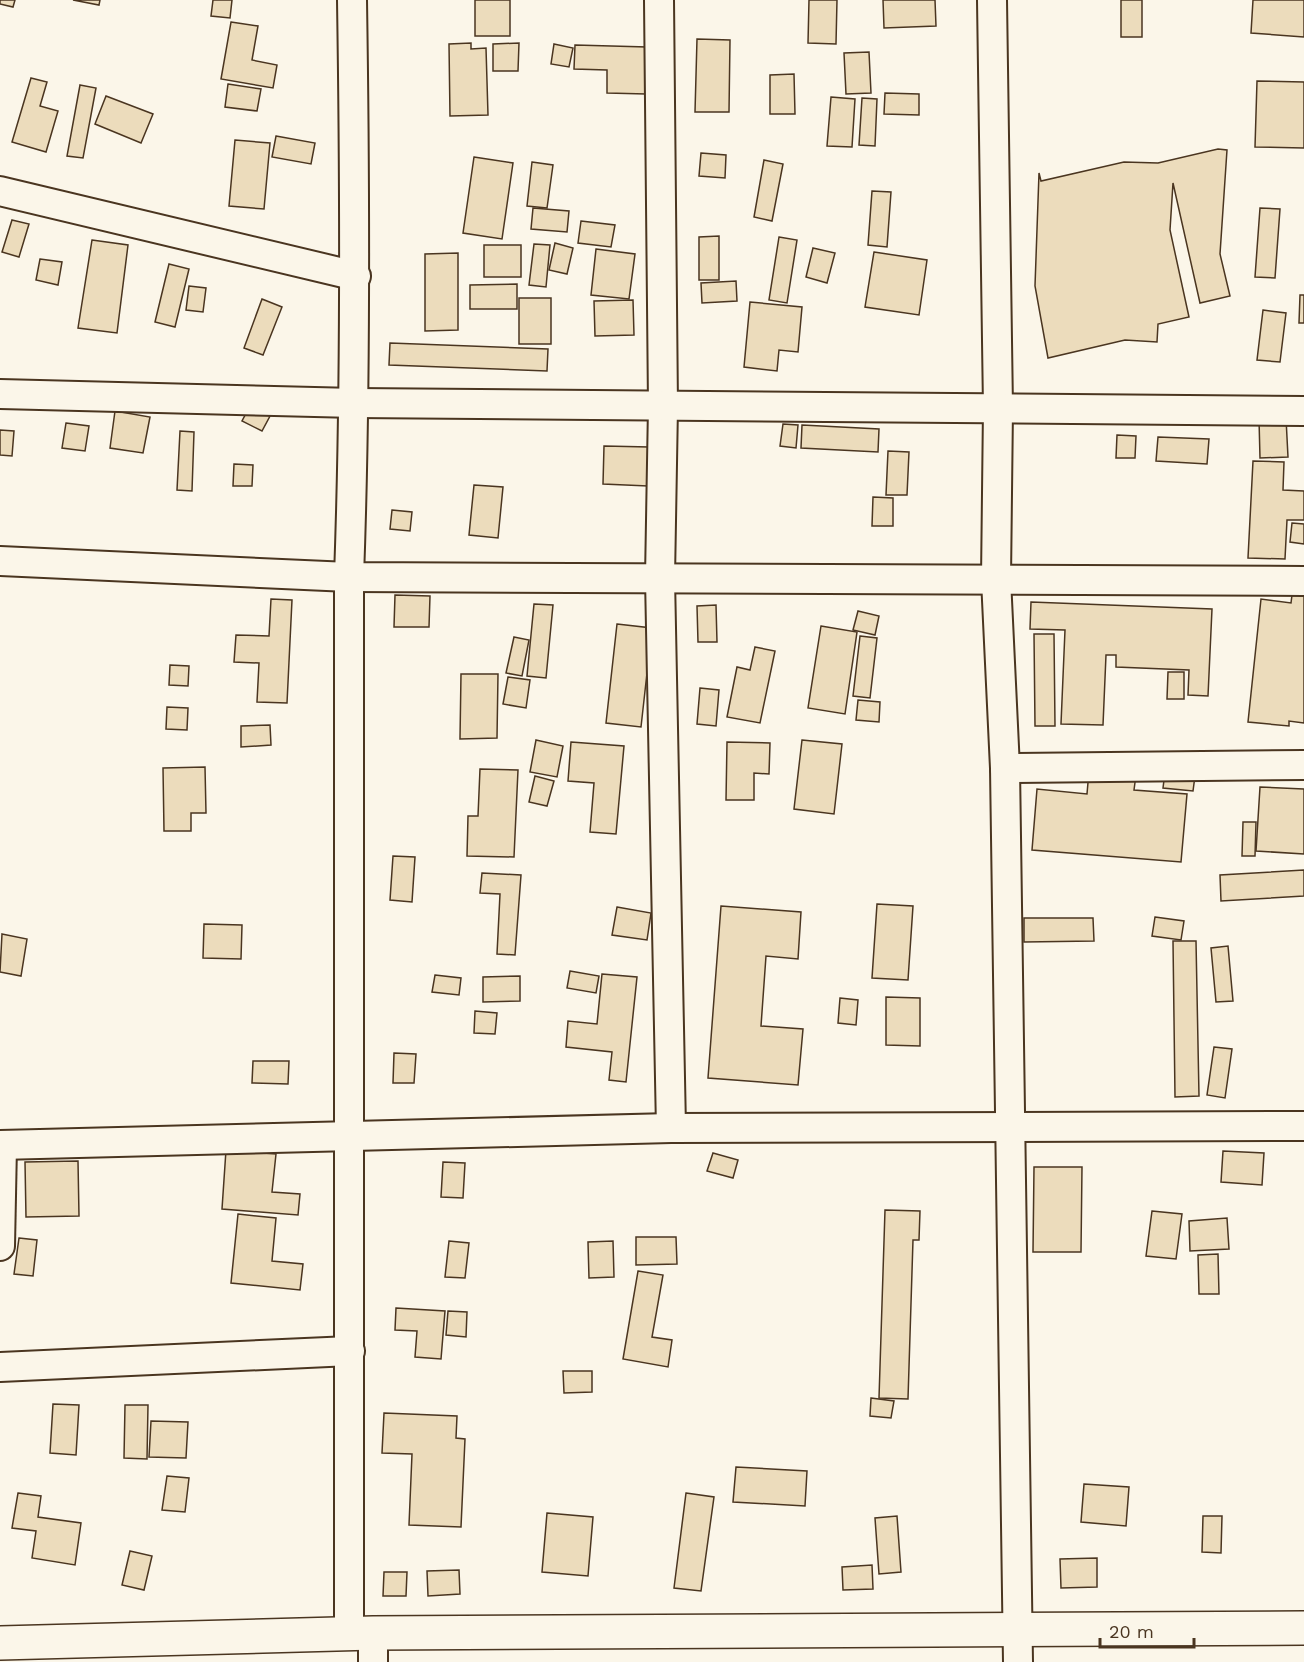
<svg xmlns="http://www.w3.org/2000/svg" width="1304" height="1662" viewBox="0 0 1304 1662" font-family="'Work Sans',sans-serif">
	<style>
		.building { fill: #ecdcbc; stroke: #4a3520; stroke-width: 1.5 }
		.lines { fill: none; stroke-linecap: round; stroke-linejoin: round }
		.minor-casing { stroke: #4a3520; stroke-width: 32 }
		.primary-casing { stroke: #4a3520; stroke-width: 36 }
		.minor { stroke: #fbf6e9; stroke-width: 28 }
		.primary { stroke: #fbf6e9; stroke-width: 33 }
	</style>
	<rect width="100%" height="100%" fill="#fbf6e9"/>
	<!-- building -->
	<g class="building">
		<polygon points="0,0 15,0 13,7 0,4"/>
		<polygon points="73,0 100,0 99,5"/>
		<polygon points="213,0 232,0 230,18 211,16"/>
		<rect x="475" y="0" width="35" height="36"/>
		<polygon points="809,0 837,0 836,44 808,43"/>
		<polygon points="883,0 935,0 936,26 884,28"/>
		<rect x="1121" y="0" width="21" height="37"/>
		<polygon points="1253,0 1304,0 1304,37 1251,33"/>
		<polygon points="231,22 258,26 252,60 277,65 273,88 221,79"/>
		<polygon points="697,39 730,40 729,112 695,112"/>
		<polygon points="471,43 471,49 486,48 488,115 450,116 449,44"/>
		<polygon points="519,43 518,71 493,71 493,44"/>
		<polygon points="554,44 573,48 569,67 551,64"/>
		<polygon points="575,45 647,47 646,94 607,93 607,70 574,69"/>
		<polygon points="869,52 871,93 846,94 844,53"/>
		<polygon points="794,74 795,114 770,114 770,75"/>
		<polygon points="31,78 47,82 40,106 58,111 46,152 12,142"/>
		<polygon points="1257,81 1304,82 1304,148 1255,147"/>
		<polygon points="228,84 261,89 257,111 225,107"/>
		<polygon points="80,85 96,88 83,158 67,156"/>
		<polygon points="885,93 919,94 919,115 884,114"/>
		<polygon points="106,96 153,114 141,143 95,124"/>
		<polygon points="831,97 855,99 852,147 827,146"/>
		<polygon points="862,98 877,99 875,146 859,145"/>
		<polygon points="276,136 315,143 311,164 272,157"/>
		<polygon points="235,140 270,143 264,209 229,206"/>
		<polygon points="1218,149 1227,150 1220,254 1230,296 1200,303 1173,183 1170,230 1189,317 1158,324 1157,342 1125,340 1048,358 1035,286 1039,173 1041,181 1124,162 1158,163"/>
		<polygon points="701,153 726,155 725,178 699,176"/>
		<polygon points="474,157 513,163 502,239 463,233"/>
		<polygon points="764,160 783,164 772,221 754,217"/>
		<polygon points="532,162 553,165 547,208 527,206"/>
		<polygon points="872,191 891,192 887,247 868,245"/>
		<polygon points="533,208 569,211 567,232 531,229"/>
		<polygon points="1260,208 1280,209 1275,278 1255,277"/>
		<polygon points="12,220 29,224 19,257 2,252"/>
		<polygon points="581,221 615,225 611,247 578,243"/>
		<polygon points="719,236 719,280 699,280 699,237"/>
		<polygon points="779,237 797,240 787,303 769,300"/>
		<polygon points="92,240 128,245 117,333 78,328"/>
		<polygon points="555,243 573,248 567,274 549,270"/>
		<polygon points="534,244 550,245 546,287 529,285"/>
		<rect x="484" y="245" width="37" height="32"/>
		<polygon points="813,248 835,253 827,283 806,277"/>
		<polygon points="596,249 635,254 629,299 591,295"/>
		<polygon points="874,252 927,260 919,315 865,307"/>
		<polygon points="458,253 458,330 425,331 425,254"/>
		<polygon points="40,259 62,262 58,285 36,280"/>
		<polygon points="169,264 189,269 175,327 155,322"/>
		<polygon points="736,281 737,301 702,303 701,283"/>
		<polygon points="517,284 517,309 470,309 470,285"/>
		<polygon points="189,286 206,288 203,312 186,310"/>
		<polygon points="1300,295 1304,295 1304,323 1299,323"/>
		<rect x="519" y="298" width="32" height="46"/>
		<polygon points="262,299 282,307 263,355 244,348"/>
		<polygon points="633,300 634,335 595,336 594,301"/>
		<polygon points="750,302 802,307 798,352 779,350 777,371 744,367"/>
		<polygon points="1263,310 1286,313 1280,362 1257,360"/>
		<polygon points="390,343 548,349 547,371 389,365"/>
		<polygon points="250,406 270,416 262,431 242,421"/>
		<polygon points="115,411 150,417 143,453 110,448"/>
		<polygon points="1286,418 1288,457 1260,458 1259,419"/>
		<polygon points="66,423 89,426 85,451 62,448"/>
		<polygon points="783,424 798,425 796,448 780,446"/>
		<polygon points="802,425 879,429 878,452 801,448"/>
		<polygon points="0,430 14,431 12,456 0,455"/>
		<polygon points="180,431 194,432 192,491 177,490"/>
		<polygon points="1117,435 1136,436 1135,458 1116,458"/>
		<polygon points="1158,437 1209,439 1207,464 1156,461"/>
		<polygon points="604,446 649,447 648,486 603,484"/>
		<polygon points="888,451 909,452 907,495 886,495"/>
		<polygon points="1253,461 1284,462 1283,490 1304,491 1304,520 1287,520 1285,559 1248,558"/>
		<polygon points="234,464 253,465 252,486 233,486"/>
		<polygon points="474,485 503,487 498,538 469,535"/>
		<polygon points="873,497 893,498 893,526 872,526"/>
		<polygon points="392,510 412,512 410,531 390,529"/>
		<polygon points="1292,523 1304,524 1304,544 1290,542"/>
		<polygon points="395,595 430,596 429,627 394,627"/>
		<polygon points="1292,595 1304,596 1304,723 1289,721 1289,726 1248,722 1261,599 1291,603"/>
		<polygon points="271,599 292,600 287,703 257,702 259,663 234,662 236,635 269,636"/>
		<polygon points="1031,602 1212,609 1208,696 1188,695 1189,670 1116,667 1116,655 1106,655 1103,725 1061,724 1065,630 1030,629"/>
		<polygon points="534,604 553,605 546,678 527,676"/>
		<polygon points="716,605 717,642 698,642 697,606"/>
		<polygon points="858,611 879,616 875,635 853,630"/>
		<polygon points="617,624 652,628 641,727 606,723"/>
		<polygon points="821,626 857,632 845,714 808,708"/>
		<polygon points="1034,634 1054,634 1055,726 1035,726"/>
		<polygon points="860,636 877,638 870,698 853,696"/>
		<polygon points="514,637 529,640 522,676 506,673"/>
		<polygon points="755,647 775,651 760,723 727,717 737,667 750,670"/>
		<polygon points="170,665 189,666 188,686 169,685"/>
		<polygon points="1168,672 1184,672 1184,699 1167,699"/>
		<polygon points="461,674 498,674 497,738 460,739"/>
		<polygon points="508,677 530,680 526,708 503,704"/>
		<polygon points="700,688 719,690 716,726 697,724"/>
		<polygon points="858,700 880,702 879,722 856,720"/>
		<polygon points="167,707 188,708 187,730 166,729"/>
		<polygon points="270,725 271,745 241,747 241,726"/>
		<polygon points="536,740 563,746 557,777 530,772"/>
		<polygon points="802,740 842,744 834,814 794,809"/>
		<polygon points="571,742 624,746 616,834 590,832 594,783 568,781"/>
		<polygon points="727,742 770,743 769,774 754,773 754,800 726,800"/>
		<polygon points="205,767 206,813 191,813 191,831 164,831 163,768"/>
		<polygon points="480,769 518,770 514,857 467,856 468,816 478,816"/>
		<polygon points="1089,771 1136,775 1134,790 1187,794 1181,862 1032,850 1037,789 1087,794"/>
		<polygon points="1165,772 1195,776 1193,791 1163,788"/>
		<polygon points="535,776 554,781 547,806 529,802"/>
		<polygon points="1260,787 1304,789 1304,854 1256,851"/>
		<polygon points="1243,822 1256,822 1255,856 1242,856"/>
		<polygon points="393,856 415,857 412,902 390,900"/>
		<polygon points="1304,870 1304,896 1221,901 1220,875"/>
		<polygon points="482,873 521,875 515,955 497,954 500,894 480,893"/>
		<polygon points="877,904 913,906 908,980 872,978"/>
		<polygon points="721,906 801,912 798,959 766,956 761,1026 803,1029 798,1085 708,1078"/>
		<polygon points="617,907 651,913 647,940 612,935"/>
		<polygon points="1155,917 1184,921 1181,940 1152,936"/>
		<polygon points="1024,918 1093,918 1094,941 1024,942"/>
		<polygon points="204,924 242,925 241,959 203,958"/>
		<polygon points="2,934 27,939 21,976 0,972"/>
		<polygon points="1173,941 1196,941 1199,1096 1175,1097"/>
		<polygon points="1228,946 1233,1001 1216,1002 1211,948"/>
		<polygon points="570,971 599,976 596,993 567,988"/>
		<polygon points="602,974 637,977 626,1082 609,1080 612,1052 566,1047 568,1021 597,1024"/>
		<polygon points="435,975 461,978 459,995 432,992"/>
		<polygon points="520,976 520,1001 483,1002 483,977"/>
		<polygon points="886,997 920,998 920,1046 886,1045"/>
		<polygon points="840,998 858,1000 856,1025 838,1023"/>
		<polygon points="475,1011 497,1013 495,1034 474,1033"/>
		<polygon points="1214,1047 1232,1049 1225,1098 1207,1095"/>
		<polygon points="394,1053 416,1054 414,1083 393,1083"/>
		<polygon points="253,1061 289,1061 288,1084 252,1083"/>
		<polygon points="226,1150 276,1154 272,1192 300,1194 298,1215 222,1209"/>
		<polygon points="1223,1151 1264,1153 1262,1185 1221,1182"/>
		<polygon points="713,1153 738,1160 733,1178 707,1171"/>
		<polygon points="78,1161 79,1216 26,1217 25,1162"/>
		<polygon points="443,1162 465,1163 463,1198 441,1197"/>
		<polygon points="1034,1167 1082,1167 1081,1252 1033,1252"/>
		<polygon points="885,1210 920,1211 919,1240 913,1240 908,1399 879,1398"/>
		<polygon points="1152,1211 1182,1214 1176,1259 1146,1256"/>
		<polygon points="238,1214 276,1218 272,1261 303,1264 300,1290 231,1283"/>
		<polygon points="1227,1218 1229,1249 1190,1251 1189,1221"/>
		<polygon points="636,1237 676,1237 677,1264 636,1265"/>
		<polygon points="19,1238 37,1240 33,1276 14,1274"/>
		<polygon points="449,1241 469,1243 465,1278 445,1277"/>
		<polygon points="613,1241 614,1277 589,1278 588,1242"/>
		<polygon points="1218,1254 1219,1294 1199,1294 1198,1255"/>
		<polygon points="638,1271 663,1275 652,1337 672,1340 668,1367 623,1359"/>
		<polygon points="396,1308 445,1311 441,1359 415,1357 417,1331 395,1330"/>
		<polygon points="448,1311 467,1312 466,1337 446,1335"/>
		<polygon points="563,1371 592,1371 592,1392 564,1393"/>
		<polygon points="871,1398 894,1401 891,1418 870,1416"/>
		<polygon points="53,1404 79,1405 76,1455 50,1453"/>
		<polygon points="125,1405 148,1405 147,1459 124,1458"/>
		<polygon points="384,1413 457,1416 456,1438 465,1439 461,1527 409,1525 412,1454 382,1453"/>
		<polygon points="151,1421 188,1422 186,1458 149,1457"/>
		<polygon points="736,1467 807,1471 805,1506 733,1502"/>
		<polygon points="167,1476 189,1478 185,1512 162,1510"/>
		<polygon points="1084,1484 1129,1487 1126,1526 1081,1522"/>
		<polygon points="18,1493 41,1496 38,1517 81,1523 75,1565 32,1558 36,1531 12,1528"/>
		<polygon points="686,1493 714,1497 701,1591 674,1588"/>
		<polygon points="547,1513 593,1517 588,1576 542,1572"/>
		<polygon points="897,1516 901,1572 879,1574 875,1518"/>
		<polygon points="1203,1516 1222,1516 1221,1553 1202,1552"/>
		<polygon points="130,1551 152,1556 144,1590 122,1585"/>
		<polygon points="1097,1558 1097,1587 1061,1588 1060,1559"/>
		<polygon points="872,1565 873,1589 843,1590 842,1567"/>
		<polygon points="459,1570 460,1594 428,1596 427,1571"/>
		<polygon points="384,1572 407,1572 406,1596 383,1596"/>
	</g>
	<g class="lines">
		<defs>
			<g id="minor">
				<polyline points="659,0 663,406 660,578 671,1128"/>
				<polyline points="992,0 998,408 996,579 1005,768 1018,1662"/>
				<polyline points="0,191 356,276"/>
				<polyline points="0,394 355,403 1304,411"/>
				<polyline points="0,561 349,577 1304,581"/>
				<polyline points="1005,768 1304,765"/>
				<polyline points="0,1145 671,1128 1304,1126"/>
				<polyline points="0,1246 2,1145"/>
				<polyline points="0,1367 350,1351"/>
				<polyline points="373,1633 373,1662"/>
				<path d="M349,1634V577C356,384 355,193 352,0"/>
			</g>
			<polyline id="primary" points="0,1643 373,1633 1304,1628"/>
		</defs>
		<!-- minor casing -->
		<use href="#minor" class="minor-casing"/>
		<!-- primary casing -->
		<use href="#primary" class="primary-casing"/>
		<!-- minor -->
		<use href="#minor" class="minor"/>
		<!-- primary -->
		<use href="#primary" class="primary"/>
	</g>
	<!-- scale -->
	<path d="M1100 1638v9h94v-9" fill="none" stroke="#4a3520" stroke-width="3"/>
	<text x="1109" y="1638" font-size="18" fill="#4a3520" stroke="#fbf6e9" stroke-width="4.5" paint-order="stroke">20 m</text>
</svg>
